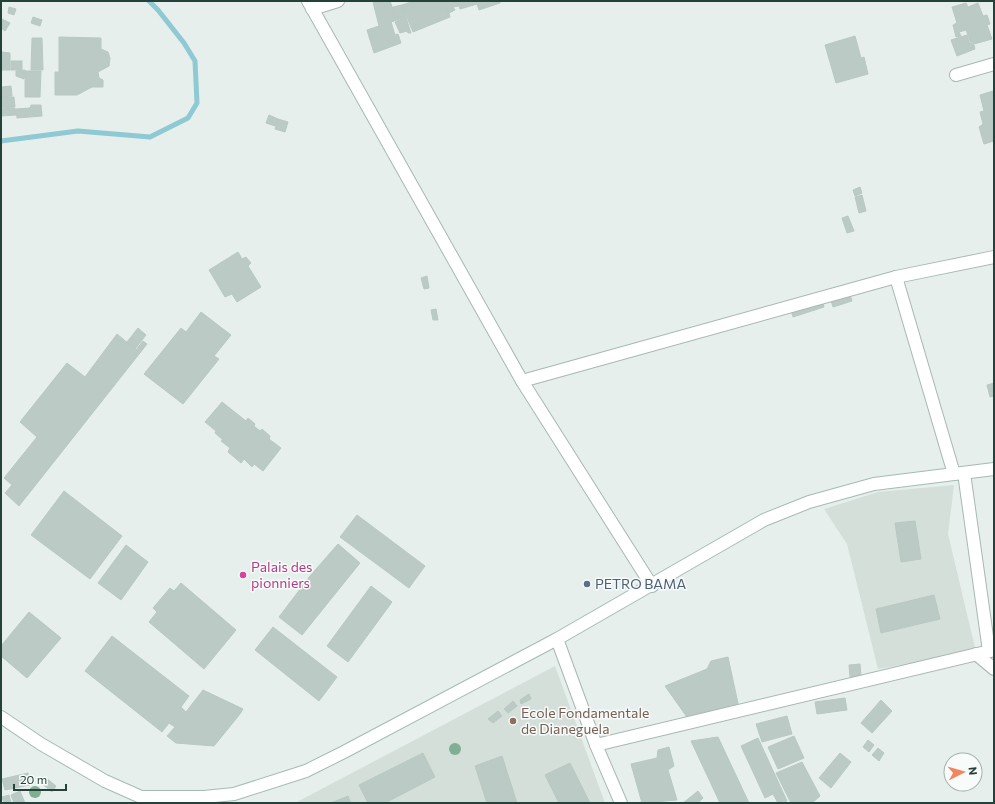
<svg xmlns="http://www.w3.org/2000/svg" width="995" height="804" viewBox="0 0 995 804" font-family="Commissioner,sans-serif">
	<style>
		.built { fill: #d4dfda }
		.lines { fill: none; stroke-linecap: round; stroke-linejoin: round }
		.stream { stroke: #8ec9d4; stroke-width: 5 }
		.building { fill: #bbcac4; stroke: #b8c9c2 }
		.street-casing { stroke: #a8b8b2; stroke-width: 14 }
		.secondary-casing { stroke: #a4bbb3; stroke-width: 14 }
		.street { stroke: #fff; stroke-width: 12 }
		.secondary { stroke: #fff; stroke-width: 12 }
		.tree { fill: #80af93 }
		.hotel-dot { fill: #d1479c; stroke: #f7fbf9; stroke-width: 1.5 }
		.service-dot { fill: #5c6f8a; stroke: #f7fbf9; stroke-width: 1.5 }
		.education-dot { fill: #8d6e63; stroke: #f7fbf9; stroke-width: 1.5 }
		.labels { text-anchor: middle; stroke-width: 3; stroke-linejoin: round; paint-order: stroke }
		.hotel-label { font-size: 14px; fill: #b23c85; stroke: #f7fbf9; text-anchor: start }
		.service-label { font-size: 14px; fill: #4e5e75; stroke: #f7fbf9; text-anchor: start }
		.education-label { font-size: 14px; fill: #785e54; stroke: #f7fbf9; text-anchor: start }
	</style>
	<rect width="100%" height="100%" fill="#e6efeb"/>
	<!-- built -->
	<g class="built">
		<polygon points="954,485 948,534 976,652 878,669 847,544 824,509 878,492"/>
		<polygon points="555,666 605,803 295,803"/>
	</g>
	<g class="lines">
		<!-- stream -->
		<polyline class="stream" points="1,141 78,131 150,137 188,118 197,103 195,61 184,43 158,10 149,1"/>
	</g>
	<!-- building -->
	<g class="building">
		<polygon points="378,1 390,1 397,20 391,22 395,35 398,34 401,43 374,53 367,30 379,26 373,2"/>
		<polygon points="414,1 442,1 444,7 447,7 450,17 413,32 402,5"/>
		<polygon points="442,1 500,1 500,3 479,10 477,4 460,9 459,6 453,7 455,10 449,13"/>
		<polygon points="966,3 968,7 978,3 983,16 987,15 990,24 987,25 992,39 974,44 970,41 966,30 959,32 961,36 956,37 953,25 957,23 952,7"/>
		<polygon points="402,5 411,33 408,33 407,31 400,33 395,22 398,21 393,7"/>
		<polygon points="9,7 16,9 14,15 8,13"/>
		<polygon points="33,17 42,20 40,26 31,23"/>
		<polygon points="2,19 10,23 5,31 1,28"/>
		<polygon points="967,35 969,42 974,45 975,49 957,56 951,40"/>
		<polygon points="855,36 861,58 864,57 868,74 836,83 825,45"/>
		<polygon points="59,37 101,38 101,49 108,52 110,58 109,66 98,72 99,78 103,80 103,87 92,87 77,95 55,95 55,72 59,72"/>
		<polygon points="32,38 42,38 43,70 31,70"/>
		<polygon points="1,52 10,53 10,70 1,70"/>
		<rect x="11" y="61" width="11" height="9"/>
		<polygon points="25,70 24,79 16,76 16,71"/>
		<polygon points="25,71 41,71 40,97 25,97"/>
		<polygon points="11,86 12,96 1,97 1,87"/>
		<polygon points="993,91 994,141 984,144 979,127 983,124 980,112 984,111 980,95"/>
		<polygon points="1,97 14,97 15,107 1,108"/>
		<polygon points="31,105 41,105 42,116 17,118 16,109 30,108"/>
		<polygon points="15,108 16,115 1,116 1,109"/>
		<polygon points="269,115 278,119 275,126 266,123"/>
		<polygon points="278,119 288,122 285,132 275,129"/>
		<polygon points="860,187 862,193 855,196 853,190"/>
		<polygon points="862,195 866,211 859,213 855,197"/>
		<polygon points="848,216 854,231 847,233 842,218"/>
		<polygon points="238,252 242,259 246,257 251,263 248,266 261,287 237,302 232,294 225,297 209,270"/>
		<polygon points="427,276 429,288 424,289 421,278"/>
		<polygon points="849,291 852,301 833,307 830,297"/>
		<polygon points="822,300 824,307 793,317 791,310"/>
		<polygon points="436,309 438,320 433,320 431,310"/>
		<polygon points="201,312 231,335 214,356 219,359 183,404 144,374 181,328 186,332"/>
		<polygon points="138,328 146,335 135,349 127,342"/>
		<polygon points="117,334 136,350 143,341 147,344 19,506 5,493 12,485 4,478 37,437 20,422 67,363 85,377"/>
		<polygon points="994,383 994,396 990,397 987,385"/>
		<polygon points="222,402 246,421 248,418 255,424 254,426 260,431 262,429 270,436 269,439 281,448 263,471 254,464 252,467 244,459 241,463 228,452 230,448 221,441 223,440 215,433 216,431 205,422"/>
		<polygon points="64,491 122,536 90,579 31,535"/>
		<polygon points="357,515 425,566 409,588 340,537"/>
		<polygon points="915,521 921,559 901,562 895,523"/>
		<polygon points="338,544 360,563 302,635 279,617 310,576"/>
		<polygon points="126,545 148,562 121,600 98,583"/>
		<polygon points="181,583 236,630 204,669 149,622 157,612 153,608 170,588 174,591"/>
		<polygon points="371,586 392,602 348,662 327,646"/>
		<polygon points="934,595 940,619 881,633 876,609"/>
		<polygon points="29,612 61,638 27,678 1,656 1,646"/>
		<polygon points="273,627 337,677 319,701 255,650"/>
		<polygon points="112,636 189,696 181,707 186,712 203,690 243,709 240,714 214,746 176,743 167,736 175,727 169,723 162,732 85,671"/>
		<polygon points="728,657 739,708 689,720 665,686 707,669 711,661"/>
		<polygon points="860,664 861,676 850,677 849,665"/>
		<polygon points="529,694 531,699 521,704 520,700"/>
		<polygon points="845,698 847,710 817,714 815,702"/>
		<polygon points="881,700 892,711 872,733 861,723"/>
		<polygon points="513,701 517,706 508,713 504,709"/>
		<polygon points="498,711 502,716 493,723 488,719"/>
		<polygon points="787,716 792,734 762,742 756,724"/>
		<polygon points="794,736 804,758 778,769 768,747"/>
		<polygon points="718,737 749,803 720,803 691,741"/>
		<polygon points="758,738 787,801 783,803 778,803 773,794 765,798 741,746"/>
		<polygon points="868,740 874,745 869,752 863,747"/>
		<polygon points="669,747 674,766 668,770 677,800 642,803 631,764 657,758 658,750"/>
		<polygon points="878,748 884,753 879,761 872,755"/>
		<polygon points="423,753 435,777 385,803 368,803 359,785"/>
		<polygon points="840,753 851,762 831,788 819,778"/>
		<polygon points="502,756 517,803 487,803 475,766"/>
		<polygon points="802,762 820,796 812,803 791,803 776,773"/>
		<polygon points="570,763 590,803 559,803 545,775"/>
		<polygon points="28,773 30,785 5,790 2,779"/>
		<polygon points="45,777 56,786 52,792 41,783"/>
		<polygon points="20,791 25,803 14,803 11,795"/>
		<polygon points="698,791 703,798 698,803 683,803"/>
		<polygon points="9,795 11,803 4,803 2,797"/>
		<polygon points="348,796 351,803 331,803"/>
	</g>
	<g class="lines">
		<defs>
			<g id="street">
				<polyline points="308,1 522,381 652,586"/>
				<polyline points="312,9 338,1"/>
				<polyline points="956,75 994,64"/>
				<polyline points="896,277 954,474"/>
				<polyline points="522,381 896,277 994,257"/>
				<polyline points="964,473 989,651"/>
				<polyline points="557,639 596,745 621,803"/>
				<polyline points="976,654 994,669"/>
				<polyline points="596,745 994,650"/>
			</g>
			<polyline id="secondary" points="1,717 41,744 105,781 141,797 204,797 234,794 306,771 344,752 557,639 764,520 809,502 874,484 994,469"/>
		</defs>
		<!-- street casing -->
		<use href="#street" class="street-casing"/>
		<!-- secondary casing -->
		<use href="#secondary" class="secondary-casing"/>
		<!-- street -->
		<use href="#street" class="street"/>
		<!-- secondary -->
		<use href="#secondary" class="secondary"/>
	</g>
	<!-- trees -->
	<g class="tree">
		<circle cx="455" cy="749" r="6"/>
		<circle cx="35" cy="792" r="6"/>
	</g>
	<!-- markers -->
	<circle class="hotel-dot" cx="243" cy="575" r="4"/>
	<circle class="service-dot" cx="587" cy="584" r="4"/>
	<circle class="education-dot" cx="513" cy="721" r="4"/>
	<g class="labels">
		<!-- hotel labels -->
		<g class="hotel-label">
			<text x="251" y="572">Palais des<tspan x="251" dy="16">pionniers</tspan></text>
		</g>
		<!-- service labels -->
		<g class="service-label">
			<text x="595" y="589">PETRO BAMA</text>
		</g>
		<!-- education labels -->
		<g class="education-label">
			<text x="521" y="718">Ecole Fondamentale<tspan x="521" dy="16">de Dianeguela</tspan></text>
		</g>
	</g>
	<!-- border -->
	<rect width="995" height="804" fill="none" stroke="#24423a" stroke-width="4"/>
	<!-- north arrow -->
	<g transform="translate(963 772) rotate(84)"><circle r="19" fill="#f7fbf9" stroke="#a3b1ad"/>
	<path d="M0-3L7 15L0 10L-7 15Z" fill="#f4845f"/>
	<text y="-6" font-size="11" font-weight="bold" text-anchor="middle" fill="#24423a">N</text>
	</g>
	<!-- scale -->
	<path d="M14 784v6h52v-6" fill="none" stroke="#24423a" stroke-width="2"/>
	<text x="20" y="784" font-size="12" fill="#24423a" stroke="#f7fbf9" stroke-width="3" paint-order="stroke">20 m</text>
</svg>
